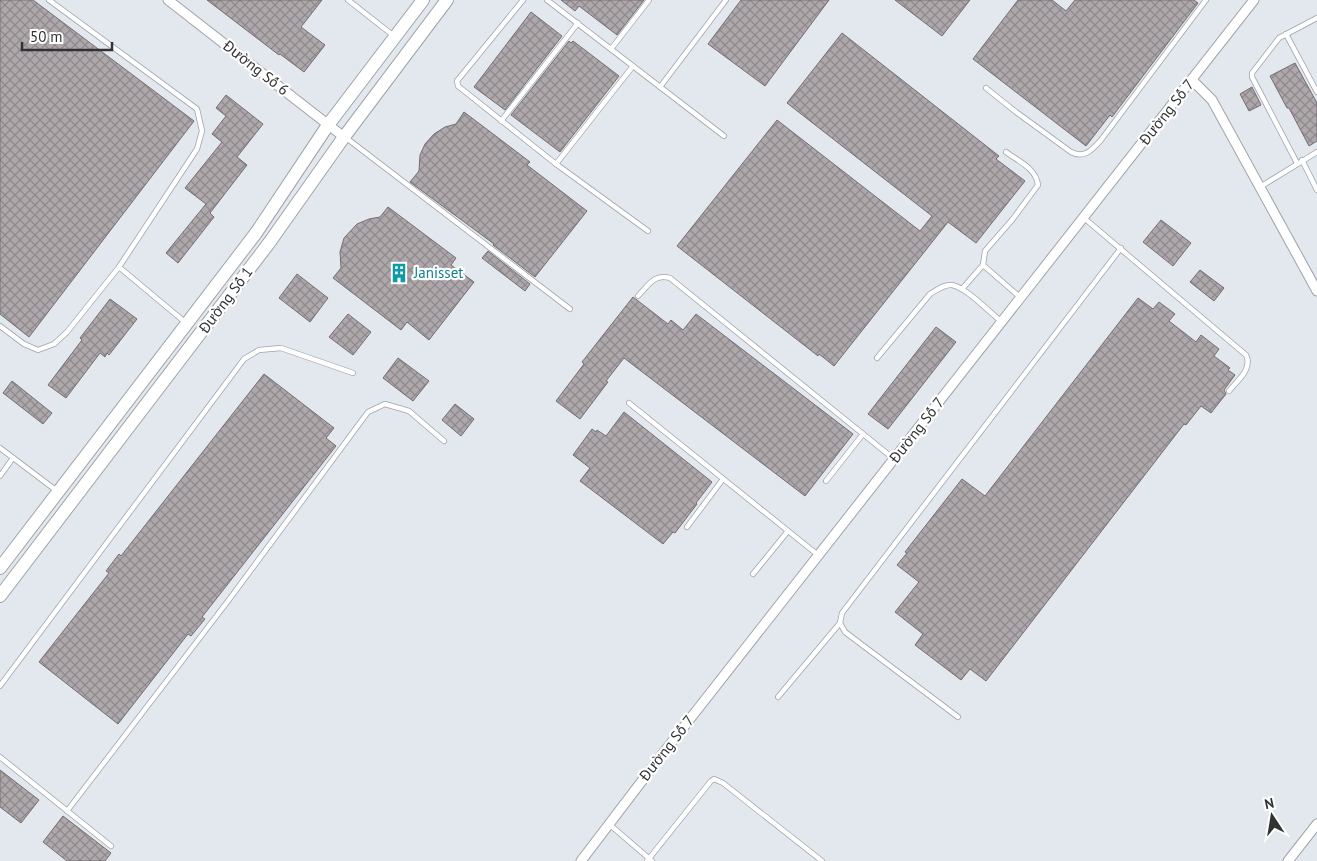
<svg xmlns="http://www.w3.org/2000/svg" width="1317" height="861" viewBox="0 0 1317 861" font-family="'PT Sans',sans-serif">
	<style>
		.building { fill: url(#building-cross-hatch); stroke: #746e72 }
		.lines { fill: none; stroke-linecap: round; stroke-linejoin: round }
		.lane-casing { stroke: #9fa4a9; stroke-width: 6 }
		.street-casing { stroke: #9fa4a9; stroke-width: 11 }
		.secondary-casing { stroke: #9fa4a9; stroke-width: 14 }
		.lane { stroke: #fff; stroke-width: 4.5 }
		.street { stroke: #fff; stroke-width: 9 }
		.secondary { stroke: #fff; stroke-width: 12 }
		.labels { text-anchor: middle; stroke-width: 4.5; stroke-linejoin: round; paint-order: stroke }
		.street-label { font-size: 15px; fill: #303234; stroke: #fff }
		.culture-label { font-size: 15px; fill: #0d838f; stroke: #fff; text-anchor: start }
	</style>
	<defs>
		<pattern id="building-cross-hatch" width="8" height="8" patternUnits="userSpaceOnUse" patternTransform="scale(1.25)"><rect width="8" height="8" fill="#aea8ab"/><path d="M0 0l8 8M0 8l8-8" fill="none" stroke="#8e898c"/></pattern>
	</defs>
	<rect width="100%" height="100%" fill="#e2e8ed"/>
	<!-- building -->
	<g class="building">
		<polygon points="0,0 33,0 194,121 29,337 0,314"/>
		<polygon points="207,0 322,0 301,27 325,45 304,72 280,54 279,55"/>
		<polygon points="561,0 644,0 617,35 579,6 575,11"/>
		<polygon points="741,0 829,0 765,86 708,44"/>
		<polygon points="895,0 970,0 942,36"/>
		<polygon points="1018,0 1052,0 1066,11 1075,0 1194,0 1198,3 1112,117 1110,115 1086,146 973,59"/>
		<polygon points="531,12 562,36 505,110 474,87"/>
		<polygon points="842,33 999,156 996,159 1025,181 976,243 948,222 834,366 819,354 818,356 677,246 777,120 920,231 932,216 787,103"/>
		<polygon points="569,41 571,43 573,41 619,76 560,152 511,115"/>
		<polygon points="1295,63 1317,103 1317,141 1309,146 1289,108 1287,108 1270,76"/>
		<polygon points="1252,87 1261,105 1249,111 1240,94"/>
		<polygon points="226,95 263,124 237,157 247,165 210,213 214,217 178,263 166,253 206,204 185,188 222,142 212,134 226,116 216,108"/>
		<polygon points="464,112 530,162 527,165 587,211 535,277 493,245 494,244 410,182 419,171 420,155 425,144 434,134 445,127 456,124"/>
		<polygon points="388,207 456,258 451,265 474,282 429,340 407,322 401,330 333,278 341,268 340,252 344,238 357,224 369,219 380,217"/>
		<polygon points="1161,220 1191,243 1173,266 1143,242"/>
		<polygon points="488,251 530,284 525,291 482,258"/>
		<polygon points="1200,270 1224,288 1214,301 1190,282"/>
		<polygon points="297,274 328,298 310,322 279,298"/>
		<polygon points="633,297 668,324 671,320 683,330 696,314 853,434 805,496 624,358 606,381 608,382 580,419 556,401 584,364 582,362"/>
		<polygon points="1138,298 1153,309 1159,302 1175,314 1169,321 1196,342 1201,335 1219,349 1214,356 1230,368 1228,370 1235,375 1224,390 1226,394 1211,413 1201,406 1186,425 1184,424 986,681 970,669 961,680 915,645 923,634 895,612 919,582 897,565 907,553 905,552 962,479 985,496"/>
		<polygon points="110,299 137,319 109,355 107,353 105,357 100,353 66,398 48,385 82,340 80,338"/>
		<polygon points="348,314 371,332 353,355 329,337"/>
		<polygon points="936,327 956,342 888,429 868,414"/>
		<polygon points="398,358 429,381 413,401 383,378"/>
		<polygon points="264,374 334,428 326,438 336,446 202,617 205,619 191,636 188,634 118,724 39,662 109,573 106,571 119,554 121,556"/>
		<polygon points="12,381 52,413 43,424 3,393"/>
		<polygon points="455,404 474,419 461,436 442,420"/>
		<polygon points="624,412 712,482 696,503 697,504 675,533 673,532 663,544 580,481 590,468 573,455 592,429 596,432 597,430 606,436"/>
		<polygon points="0,770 39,800 21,823 0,807"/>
		<polygon points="63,816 111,853 105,861 67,861 43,842"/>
	</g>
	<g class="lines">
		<defs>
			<g id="lane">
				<polyline points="348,0 394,36"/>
				<polyline points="523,0 457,81 458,86 556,164 648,231"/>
				<polyline points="547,0 724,136"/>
				<polyline points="1286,34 1317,92"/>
				<polyline points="611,49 649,0"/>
				<polyline points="660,87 726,0"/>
				<path d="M986,88L1016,112L1071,152C1084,159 1092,150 1101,140L1206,0"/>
				<polyline points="501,121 578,23"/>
				<polyline points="345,137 570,309"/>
				<path d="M1006,152C1018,161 1036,168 1038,185L1012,220L985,251L983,265L1021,298"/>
				<polyline points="1302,160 1317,190"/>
				<polyline points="1297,163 1252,77 1252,73 1279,38 1317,18"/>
				<polyline points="556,164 633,66"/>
				<polyline points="1260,187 1317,152"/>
				<path d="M1084,218L1246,355C1253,369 1237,381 1229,391"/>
				<polyline points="119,267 186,323"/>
				<polyline points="962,289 983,265"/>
				<path d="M638,296C648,286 654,273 670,278L894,459"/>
				<polyline points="0,326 24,344 38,350 54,344 67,332 119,267 197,149 202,131 197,109 49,0"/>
				<path d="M877,358L930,294C937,290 944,284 952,285C967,288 989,312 1002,322"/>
				<polyline points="629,403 818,555"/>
				<polyline points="0,448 57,491"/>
				<polyline points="0,476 13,458"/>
				<polyline points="826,481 863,434"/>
				<polyline points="687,527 723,479"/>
				<polyline points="753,574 788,531"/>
				<polyline points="0,686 244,359 259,350 281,348 353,373"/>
				<polyline points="778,697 840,623"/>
				<polyline points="958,717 845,632 840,623 842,613 1121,248"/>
				<polyline points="0,757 111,846"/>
				<polyline points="67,811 228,601 368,412 385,404 409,411 444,441"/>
				<polyline points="609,824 652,861"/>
				<polyline points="647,861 711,781 714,779 723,783 822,861"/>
			</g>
			<g id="street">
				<polyline points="168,0 344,137"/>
				<polyline points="1192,80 1212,100 1317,291"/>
				<polyline points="581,861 664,752 1254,0"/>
				<polyline points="1288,861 1317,824"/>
			</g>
			<g id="secondary">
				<polyline points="0,568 256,233 328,125 423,0"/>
				<polyline points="0,596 269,243 344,137 447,0"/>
			</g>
		</defs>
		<!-- lane casing -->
		<use href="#lane" class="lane-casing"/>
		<!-- street casing -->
		<use href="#street" class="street-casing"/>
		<!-- secondary casing -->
		<use href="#secondary" class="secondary-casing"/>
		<!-- lane -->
		<use href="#lane" class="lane"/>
		<!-- street -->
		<use href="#street" class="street"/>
		<!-- secondary -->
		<use href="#secondary" class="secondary"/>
	</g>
	<!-- icons -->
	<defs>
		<symbol id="building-bare" viewBox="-9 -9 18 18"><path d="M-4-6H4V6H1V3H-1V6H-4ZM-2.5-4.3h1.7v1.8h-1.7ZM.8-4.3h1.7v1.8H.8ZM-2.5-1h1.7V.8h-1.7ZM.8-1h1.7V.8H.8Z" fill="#0f9aa8" stroke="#fff" stroke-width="2.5" paint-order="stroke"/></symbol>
	</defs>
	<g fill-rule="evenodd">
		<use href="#building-bare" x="385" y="259" width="28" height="28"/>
	</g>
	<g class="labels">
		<!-- street labels -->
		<g class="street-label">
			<text transform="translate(256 68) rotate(38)" y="5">Đường Số 6</text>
			<text transform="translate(1167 112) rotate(-52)" y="5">Đường Số 7</text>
			<text transform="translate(226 300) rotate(-53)" y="5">Đường Số 1</text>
			<text transform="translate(917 430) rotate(-52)" y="5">Đường Số 7</text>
			<text transform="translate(667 748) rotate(-52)" y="5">Đường Số 7</text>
		</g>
		<!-- culture labels -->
		<g class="culture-label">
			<text x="414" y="278">Janisset</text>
		</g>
	</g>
	<!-- north arrow -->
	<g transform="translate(1272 816) rotate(348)" stroke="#ffffff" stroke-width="4" paint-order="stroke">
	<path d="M0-4L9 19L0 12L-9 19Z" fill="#303234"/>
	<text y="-8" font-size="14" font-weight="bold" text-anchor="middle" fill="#303234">N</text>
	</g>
	<!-- scale -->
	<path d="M22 42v8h90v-8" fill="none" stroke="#303234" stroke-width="2.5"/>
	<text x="30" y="42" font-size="15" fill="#303234" stroke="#ffffff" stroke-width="4" paint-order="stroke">50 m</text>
</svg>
